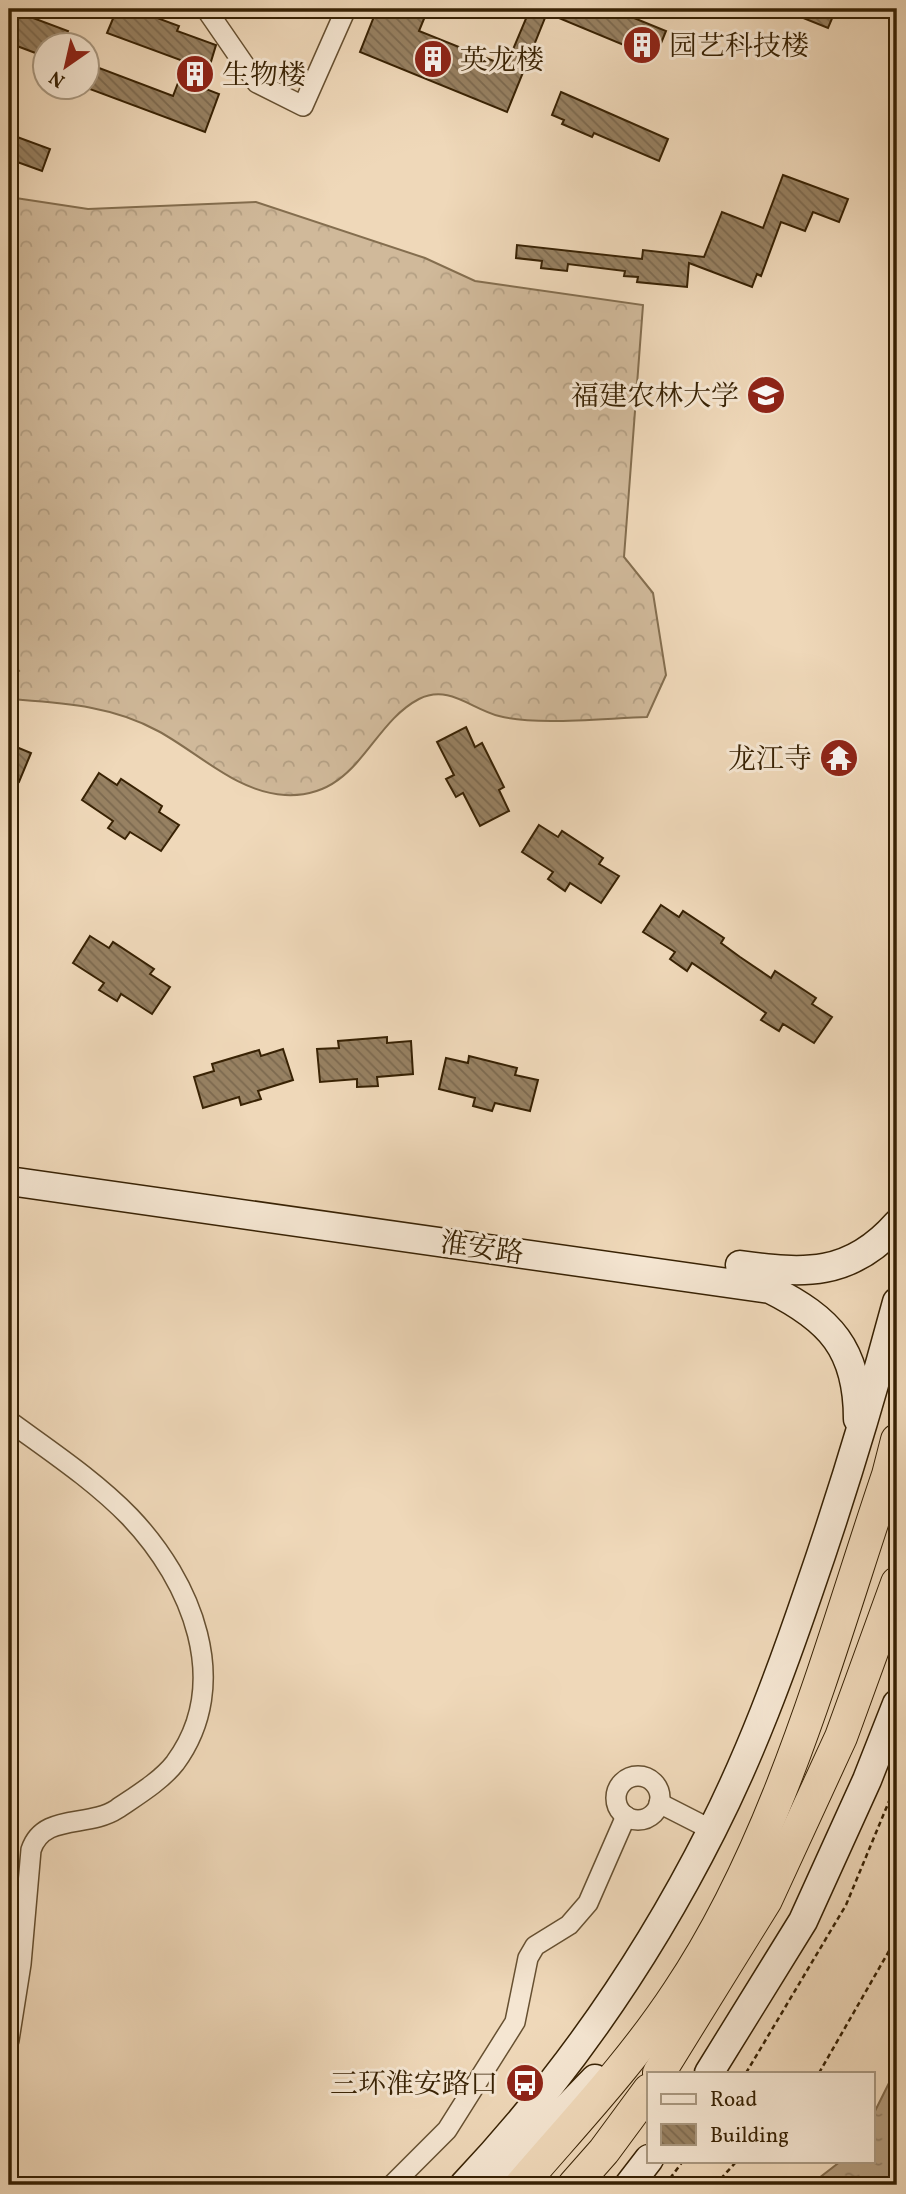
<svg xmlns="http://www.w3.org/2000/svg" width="906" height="2194" viewBox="0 0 906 2194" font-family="Vollkorn,'Noto Serif SC',serif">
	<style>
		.forest { fill: url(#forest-crowns); stroke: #846e4f; stroke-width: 2 }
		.water { fill: url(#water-ripples); stroke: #816a4b; stroke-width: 2 }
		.building { fill: url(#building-back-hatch); stroke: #382204; stroke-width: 2 }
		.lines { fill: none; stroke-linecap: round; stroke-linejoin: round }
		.minor-casing { stroke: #665031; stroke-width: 22 }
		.secondary-casing { stroke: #382204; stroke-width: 31 }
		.trunk-casing { stroke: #382204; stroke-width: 34 }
		.path { stroke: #382204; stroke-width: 2.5; stroke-dasharray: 5 3.5; stroke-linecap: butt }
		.minor { stroke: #f5e6d2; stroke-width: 19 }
		.secondary { stroke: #f5e6d2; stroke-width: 28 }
		.trunk { stroke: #efd8b9; stroke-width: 32 }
		.labels { text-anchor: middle; stroke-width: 6; stroke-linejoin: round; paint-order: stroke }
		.poi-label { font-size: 28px; fill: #382204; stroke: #f5e6d2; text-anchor: start }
		.street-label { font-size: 28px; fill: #382204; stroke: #f5e6d2 }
	</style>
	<defs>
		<pattern id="forest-crowns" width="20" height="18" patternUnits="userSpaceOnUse" patternTransform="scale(1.75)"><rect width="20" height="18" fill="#d0b99a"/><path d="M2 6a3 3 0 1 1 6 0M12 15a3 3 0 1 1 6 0" fill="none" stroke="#b39f83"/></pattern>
		<pattern id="water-ripples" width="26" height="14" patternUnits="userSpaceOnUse" patternTransform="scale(1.75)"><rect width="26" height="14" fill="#b19a7b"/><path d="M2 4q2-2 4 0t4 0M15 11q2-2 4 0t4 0" fill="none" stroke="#917d63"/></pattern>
		<pattern id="building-back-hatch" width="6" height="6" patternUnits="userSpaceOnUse" patternTransform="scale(1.75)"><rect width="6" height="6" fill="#978162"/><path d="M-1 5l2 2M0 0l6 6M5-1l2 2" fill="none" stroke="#7c694f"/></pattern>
	</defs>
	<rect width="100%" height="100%" fill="#efd8b9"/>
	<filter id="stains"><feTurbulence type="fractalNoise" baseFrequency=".00286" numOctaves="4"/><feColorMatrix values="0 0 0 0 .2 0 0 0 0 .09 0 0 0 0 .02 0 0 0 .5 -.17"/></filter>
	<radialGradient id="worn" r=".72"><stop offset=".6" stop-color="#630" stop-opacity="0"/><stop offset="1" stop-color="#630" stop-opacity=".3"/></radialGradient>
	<!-- forest -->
	<path class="forest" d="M9,197L88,209L256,202L425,258L475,281L643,305L624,557L653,593L666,675L647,717C607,718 535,726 499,716C471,709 449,684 419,699C369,725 358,799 285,795C236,792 199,753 158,731C111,705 61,703 9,699V679L19,671L9,660Z"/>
	<!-- water -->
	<polygon class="water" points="897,2067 897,2185 810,2185 841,2161 873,2161 873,2115"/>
	<!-- building -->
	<g class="building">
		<polygon points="9,9 68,31 62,46 46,46 46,57 9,43"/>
		<polygon points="117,9 133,9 179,26 177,31 216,45 203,88 219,94 205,132 87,88 94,66 173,96 186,62 107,33"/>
		<polygon points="377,9 428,9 419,31 506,66 530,9 612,9 666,31 655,58 547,13 507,112 360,52"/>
		<polygon points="781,9 836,9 828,28"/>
		<polygon points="561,92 668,139 659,161 594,133 592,137 562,124 564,120 552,115"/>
		<polygon points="9,134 50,149 42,171 9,159"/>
		<polygon points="783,175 848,199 839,222 813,212 805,231 781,222 761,276 757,274 752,287 689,263 687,287 637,282 638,277 624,276 625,271 568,264 567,271 541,268 542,261 516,258 517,245 642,259 643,250 704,257 722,212 763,228"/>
		<polygon points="466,727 475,747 482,743 504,787 499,790 509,811 480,826 463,793 456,797 446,779 454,775 437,742"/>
		<polygon points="9,744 31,753 19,782 9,777"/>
		<polygon points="99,773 117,785 121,779 162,806 159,812 179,825 161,851 130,832 125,839 108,828 113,821 82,800"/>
		<polygon points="539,825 558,837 562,831 603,858 599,864 619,876 601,903 570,883 565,891 548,879 553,872 522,852"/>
		<polygon points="661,905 679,917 683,911 724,938 721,943 740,957 771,978 775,971 816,998 812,1004 832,1017 814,1043 783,1024 779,1031 761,1020 766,1013 692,963 687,971 670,959 675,952 643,932"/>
		<polygon points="90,936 109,948 113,942 154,969 150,974 170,987 152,1014 121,994 117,1001 99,990 104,983 73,963"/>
		<polygon points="387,1037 387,1043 411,1041 413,1074 377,1077 378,1086 357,1087 357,1079 320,1082 317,1049 339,1048 338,1041"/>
		<polygon points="283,1049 293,1080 258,1091 261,1099 241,1105 239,1097 203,1108 194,1077 214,1071 212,1064 259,1050 261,1056"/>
		<polygon points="469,1056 517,1068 515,1075 538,1080 530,1111 495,1103 492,1111 473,1106 475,1098 439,1089 446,1058 468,1063"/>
	</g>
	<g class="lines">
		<defs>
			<g id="minor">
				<polyline points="206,9 257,83 303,106 346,9"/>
				<path d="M9,1421C50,1451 94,1480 130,1517C191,1581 234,1683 175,1763C161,1781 136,1796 117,1809C88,1828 43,1813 31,1850L21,1964L9,2040"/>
				<circle cx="638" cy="1798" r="22"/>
				<polyline points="659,1803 712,1830"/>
				<polyline points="392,2185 447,2130 515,2022 528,1958 535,1946 569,1925 588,1903 626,1816"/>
			</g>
			<g id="secondary">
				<path d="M9,1181L770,1289C830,1319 858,1349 858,1419"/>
				<path d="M740,1265C804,1274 850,1277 897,1224"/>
				<polyline points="709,2073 803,1921 867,1780 897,1704"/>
				<path d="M464,2185C563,2080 647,1959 712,1830C751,1753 781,1672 809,1590C842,1495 871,1399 897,1302"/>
				<polyline points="492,2185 595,2079"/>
				<polyline points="629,2185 649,2159"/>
			</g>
			<g id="trunk">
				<polyline points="659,2073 766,1900 841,1737 897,1583"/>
				<path d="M521,2185C575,2122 632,2062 678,1992C779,1842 830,1646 888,1475L897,1440"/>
				<polyline points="574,2185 604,2151 649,2090"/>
			</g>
		</defs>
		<!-- minor casing -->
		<use href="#minor" class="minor-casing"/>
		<!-- secondary casing -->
		<use href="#secondary" class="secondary-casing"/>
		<!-- trunk casing -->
		<use href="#trunk" class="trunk-casing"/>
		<!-- path -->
		<g class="path">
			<polyline points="746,2073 846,1905 897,1782"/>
			<polyline points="819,2073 897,1937"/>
			<polyline points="665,2185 683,2161"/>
			<polyline points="715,2185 737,2161"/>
		</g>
		<!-- minor -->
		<use href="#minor" class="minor"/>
		<!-- secondary -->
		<use href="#secondary" class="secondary"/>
		<!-- trunk -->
		<use href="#trunk" class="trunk"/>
	</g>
	<!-- icons -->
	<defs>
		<symbol id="building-disc" viewBox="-11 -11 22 22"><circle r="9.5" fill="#8f2418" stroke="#f5e6d2"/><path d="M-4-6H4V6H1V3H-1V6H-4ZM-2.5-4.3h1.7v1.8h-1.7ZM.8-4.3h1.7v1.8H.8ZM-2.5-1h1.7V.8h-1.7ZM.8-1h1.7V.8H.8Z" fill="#fff"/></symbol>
		<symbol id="university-disc" viewBox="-11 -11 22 22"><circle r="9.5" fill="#8f2418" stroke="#f5e6d2"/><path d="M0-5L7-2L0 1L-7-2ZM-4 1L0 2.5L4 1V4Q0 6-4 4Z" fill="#fff"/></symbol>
		<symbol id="temple-disc" viewBox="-11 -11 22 22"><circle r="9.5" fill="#8f2418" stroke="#f5e6d2"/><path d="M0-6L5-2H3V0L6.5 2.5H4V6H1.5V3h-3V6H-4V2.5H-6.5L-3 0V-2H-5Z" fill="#fff"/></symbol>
		<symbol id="bus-disc" viewBox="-11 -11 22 22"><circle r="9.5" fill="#8f2418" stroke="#f5e6d2"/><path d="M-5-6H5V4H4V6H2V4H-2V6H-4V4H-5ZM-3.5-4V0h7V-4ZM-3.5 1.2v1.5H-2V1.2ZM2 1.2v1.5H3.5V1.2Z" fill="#fff"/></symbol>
	</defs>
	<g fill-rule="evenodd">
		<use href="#building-disc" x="620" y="23" width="44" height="44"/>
		<use href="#building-disc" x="411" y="37" width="44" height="44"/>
		<use href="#building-disc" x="173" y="52" width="44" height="44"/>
		<use href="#university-disc" x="744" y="373" width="44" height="44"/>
		<use href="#temple-disc" x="817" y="736" width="44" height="44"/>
		<use href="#bus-disc" x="503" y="2061" width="44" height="44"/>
	</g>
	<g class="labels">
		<!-- poi labels -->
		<g class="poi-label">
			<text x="669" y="55">园艺科技楼</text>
			<text x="460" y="69">英龙楼</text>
			<text x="222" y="84">生物楼</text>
			<text x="739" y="405" text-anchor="end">福建农林大学</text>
			<text x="812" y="768" text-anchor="end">龙江寺</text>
			<text x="498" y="2093" text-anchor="end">三环淮安路口</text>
		</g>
		<!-- street labels -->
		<g class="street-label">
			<text transform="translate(482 1247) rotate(8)" y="10">淮安路</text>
		</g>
	</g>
	<!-- margin -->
	<rect width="906" height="2194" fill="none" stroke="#efd8b9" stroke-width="35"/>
	<rect x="10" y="10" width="885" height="2173" fill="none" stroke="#382204" stroke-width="3.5"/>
	<rect x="18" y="18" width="871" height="2159" fill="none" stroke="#382204" stroke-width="2"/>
	<!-- legend -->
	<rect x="647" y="2072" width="228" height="91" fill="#f5e6d2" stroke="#a99880" stroke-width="2"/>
	<rect x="661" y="2094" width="35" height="10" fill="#f5e6d2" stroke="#a99880" stroke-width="2"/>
	<text x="710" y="2106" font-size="21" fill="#382204">Road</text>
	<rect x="661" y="2124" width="35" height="21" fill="url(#building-back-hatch)" stroke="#a99880" stroke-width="2"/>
	<text x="710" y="2142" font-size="21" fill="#382204">Building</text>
	<!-- north arrow -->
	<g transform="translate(66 66) rotate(214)"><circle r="33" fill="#f5e6d2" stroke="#a99880" stroke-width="2"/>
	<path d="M0-5L12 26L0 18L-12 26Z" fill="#8f2418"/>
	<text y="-10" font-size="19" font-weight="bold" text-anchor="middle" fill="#382204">N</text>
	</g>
	<rect width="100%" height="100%" filter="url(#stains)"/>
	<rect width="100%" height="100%" fill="url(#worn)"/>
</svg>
